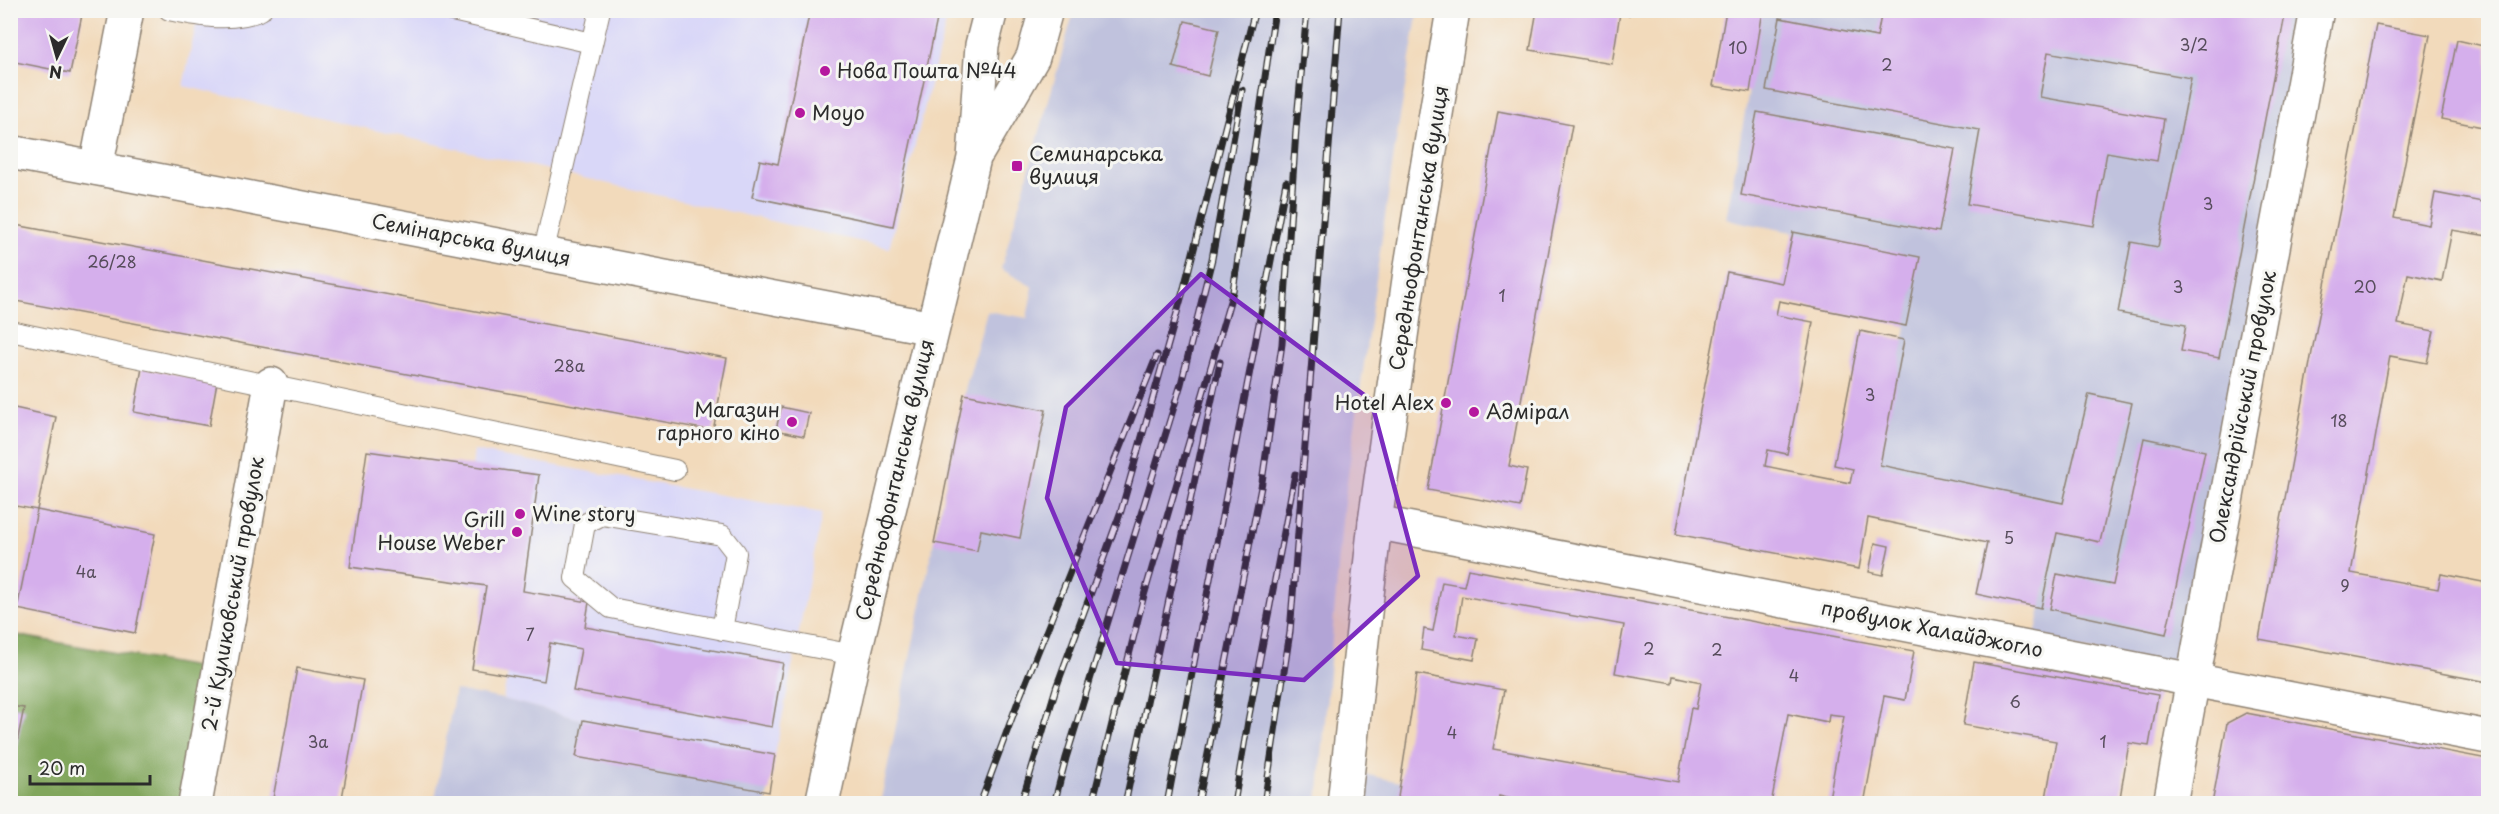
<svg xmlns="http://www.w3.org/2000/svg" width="2499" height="814" viewBox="0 0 2499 814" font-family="'Playpen Sans',sans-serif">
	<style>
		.built { fill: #d9d7f8 }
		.industrial { fill: #c0c2dd }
		.forest { fill: #81a65c; stroke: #566844; stroke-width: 1.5 }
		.building { fill: #d5afec }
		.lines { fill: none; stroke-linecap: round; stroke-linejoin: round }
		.service-casing { stroke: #8e8273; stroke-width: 22 }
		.minor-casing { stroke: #8e8273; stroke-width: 36 }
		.tertiary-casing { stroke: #8e8273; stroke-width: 36 }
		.primary-casing { stroke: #8e8273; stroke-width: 36 }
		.service { stroke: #fff; stroke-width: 20 }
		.minor { stroke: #fff; stroke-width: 33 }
		.tertiary { stroke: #fff; stroke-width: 33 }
		.primary { stroke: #fff; stroke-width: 33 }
		.rail-casing { stroke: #2b2b2b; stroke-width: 7 }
		.rail { stroke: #f6f6f2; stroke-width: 4.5; stroke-dasharray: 14; stroke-linecap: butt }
		.marked { fill: #7b2cbf; fill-opacity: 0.2; stroke: #7b2cbf; stroke-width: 4.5; stroke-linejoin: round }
		.poi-dot { fill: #b5179e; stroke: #f6f6f2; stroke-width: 2 }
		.labels { text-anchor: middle; stroke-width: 6; stroke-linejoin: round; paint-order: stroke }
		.number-label { font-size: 16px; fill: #564c5b }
		.poi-label { font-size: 20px; fill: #2b2b2b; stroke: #f6f6f2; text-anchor: start }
		.street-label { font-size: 20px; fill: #2b2b2b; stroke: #f6f6f2 }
	</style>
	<rect width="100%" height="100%" fill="#f6f6f2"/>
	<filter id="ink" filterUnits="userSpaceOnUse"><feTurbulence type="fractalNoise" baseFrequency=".0167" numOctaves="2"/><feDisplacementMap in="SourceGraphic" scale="12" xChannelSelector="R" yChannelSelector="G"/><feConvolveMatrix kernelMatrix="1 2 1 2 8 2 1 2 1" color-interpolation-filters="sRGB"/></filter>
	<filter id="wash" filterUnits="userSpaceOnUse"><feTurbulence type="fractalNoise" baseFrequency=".008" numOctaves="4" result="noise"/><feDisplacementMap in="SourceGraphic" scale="24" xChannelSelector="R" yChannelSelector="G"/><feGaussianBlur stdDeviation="1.35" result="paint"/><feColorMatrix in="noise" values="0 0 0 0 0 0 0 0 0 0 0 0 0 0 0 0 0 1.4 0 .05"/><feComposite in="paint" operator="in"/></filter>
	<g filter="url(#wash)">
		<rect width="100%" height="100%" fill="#f2dabb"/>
		<!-- built -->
		<g class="built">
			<polygon points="199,11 949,11 889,248 183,86"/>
			<polygon points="474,451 822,513 775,755 583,720 503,699 523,591 350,567 472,466"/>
		</g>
		<!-- industrial -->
		<g class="industrial">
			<polygon points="1074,11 1418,11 1395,147 1343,510 1318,803 880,804 964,394 987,311 1027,318 1033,287 1001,269"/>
			<polygon points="1763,11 2314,11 2190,669 2034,641 2063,503 1880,465 1919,257 1726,219"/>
			<polygon points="455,690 503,699 583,720 775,755 766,803 434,804"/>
			<polygon points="1350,771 1400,782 1487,793 1531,803 1346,804"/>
		</g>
		<!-- forest -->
		<polygon class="forest" points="10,634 208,669 180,803 11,803"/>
		<g id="blocks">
			<!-- building -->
			<g class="building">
				<polygon points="10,10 83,10 70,73 10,61"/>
				<polygon points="810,10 939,10 893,226 752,197 760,160 778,164"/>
				<polygon points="1537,10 1630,10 1629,15 1620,13 1612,64 1530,50"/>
				<polygon points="1726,10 1763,10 1750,92 1713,86"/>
				<polygon points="1882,10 2286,10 2219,358 2181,351 2186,325 2118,313 2131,242 2158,247 2191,78 2048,52 2040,97 2164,119 2157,161 2107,152 2094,226 1967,204 1980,130 1766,90 1780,18 1877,37"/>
				<polygon points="1185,21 1219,29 1208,76 1173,67"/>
				<polygon points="2376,25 2430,35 2394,218 2429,225 2435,193 2488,203 2488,236 2452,230 2442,281 2408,274 2398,324 2434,331 2427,363 2390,356 2351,573 2438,589 2441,574 2488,583 2488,682 2259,639 2314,341"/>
				<polygon points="2457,40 2488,47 2488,128 2441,119"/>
				<polygon points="1498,111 1572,125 1509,466 1527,470 1520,507 1428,490"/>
				<polygon points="1757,112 1955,149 1939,232 1741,195"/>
				<polygon points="10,224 727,358 713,431 10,300"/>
				<polygon points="1793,232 1920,257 1906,326 1779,301 1776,315 1813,322 1787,454 1768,450 1765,466 1850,483 1853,469 1834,465 1860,331 1904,340 1880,465 2063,503 2089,394 2132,403 2100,542 2057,533 2041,608 1976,594 1987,543 1868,518 1859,569 1676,534 1727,272 1782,283"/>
				<polygon points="142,368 217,382 209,426 134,412"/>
				<polygon points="964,394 1046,410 1020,538 981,530 977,551 934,543"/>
				<polygon points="10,407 56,417 37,510 10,505"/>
				<polygon points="781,407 809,413 804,436 776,430"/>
				<polygon points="2144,438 2205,451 2166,634 2050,609 2057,574 2113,585"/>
				<polygon points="367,451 539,475 523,591 589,602 585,627 783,663 772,727 573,691 581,649 550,643 544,681 472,669 486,586 350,567"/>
				<polygon points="37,510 155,534 135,633 17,609"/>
				<polygon points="1875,543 1889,546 1883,575 1869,572"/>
				<polygon points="1468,569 1914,651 1905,700 1884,696 1864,804 1828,804 1844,716 1829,714 1828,722 1788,714 1771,804 1531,804 1499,796 1498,804 1397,804 1417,674 1504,690 1493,749 1678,782 1691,708 1696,709 1701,682 1673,676 1672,683 1615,673 1624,625 1462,596 1456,635 1478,639 1474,660 1421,650 1424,629 1433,631 1442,582 1464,586"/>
				<polygon points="1974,662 2158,695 2149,746 2129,743 2119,804 2045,804 2056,741 1963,725"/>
				<polygon points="297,668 363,680 341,804 272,804"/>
				<polygon points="10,706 24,708 12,767 10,767"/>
				<polygon points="2246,713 2488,759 2488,804 2212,804 2227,723"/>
				<polygon points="583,720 775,755 769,792 576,757"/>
			</g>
		</g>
	</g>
	<g filter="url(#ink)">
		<use href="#blocks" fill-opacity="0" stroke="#8e8273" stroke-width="1.5"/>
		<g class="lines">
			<defs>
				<g id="service">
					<path d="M169,10C199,16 232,23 261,10"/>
					<polyline points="448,10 592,43"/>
					<polyline points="543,254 600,10"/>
					<polyline points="10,331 675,470"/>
					<polyline points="722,630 736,553 722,535 602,515 585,524 575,578 611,608 854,655"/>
				</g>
				<g id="minor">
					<polyline points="96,168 127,10"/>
					<polyline points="1375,522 2488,737"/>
					<polyline points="195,804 271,384"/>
					<polyline points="1344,804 1375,522 1410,272 1453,10"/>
					<polyline points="2170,804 2317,10"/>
				</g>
				<polyline id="tertiary" points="10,152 932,328"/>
				<g id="primary">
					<polyline points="978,151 1033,57 1046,10"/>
					<polyline points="822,804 854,655 974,158 982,45 991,10"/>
				</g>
			</defs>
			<!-- service casing -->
			<use href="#service" class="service-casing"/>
			<!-- minor casing -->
			<use href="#minor" class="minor-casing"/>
			<!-- tertiary casing -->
			<use href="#tertiary" class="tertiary-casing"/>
			<!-- primary casing -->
			<use href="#primary" class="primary-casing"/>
			<!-- service -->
			<use href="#service" class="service"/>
			<!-- minor -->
			<use href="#minor" class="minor"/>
			<!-- tertiary -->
			<use href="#tertiary" class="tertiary"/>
			<!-- primary -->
			<use href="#primary" class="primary"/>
			<defs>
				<g id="rail">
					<polyline points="980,804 1019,699 1157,355"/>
					<polyline points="1021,804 1056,688 1121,511 1184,288 1255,10"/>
					<polyline points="1054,804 1066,758 1181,384 1212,259 1242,90"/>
					<polyline points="1092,804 1143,599 1233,291 1275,10"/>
					<polyline points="1125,804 1220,362"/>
					<polyline points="1167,804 1286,182"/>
					<polyline points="1198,804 1262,482 1282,344 1296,130 1307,10"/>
					<polyline points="1234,804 1248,721 1295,474"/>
					<polyline points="1264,804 1290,632 1340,10"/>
				</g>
			</defs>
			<!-- rail casing -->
			<use href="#rail" class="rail-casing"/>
			<!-- rail -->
			<use href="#rail" class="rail"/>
		</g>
	</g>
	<!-- marked area -->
	<path class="marked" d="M1201,274L1371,400L1418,576L1304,680L1117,663L1047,498L1066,407Z"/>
	<!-- markers -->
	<g class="poi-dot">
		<circle cx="825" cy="71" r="6"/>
		<circle cx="800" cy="113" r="6"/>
		<rect x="1011" y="160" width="12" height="12" rx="3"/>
		<circle cx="1446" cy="403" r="6"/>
		<circle cx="1474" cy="412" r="6"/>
		<circle cx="792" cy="422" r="6"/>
		<circle cx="520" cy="514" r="6"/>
		<circle cx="517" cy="532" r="6"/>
	</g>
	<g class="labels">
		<!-- number labels -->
		<g class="number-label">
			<text x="2194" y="51">3/2</text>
			<text x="1738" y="54">10</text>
			<text x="1887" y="71">2</text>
			<text x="2208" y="210">3</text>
			<text x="112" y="268">26/28</text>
			<text x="2178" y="293">3</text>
			<text x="2365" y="293">20</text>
			<text x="1502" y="302">1</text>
			<text x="569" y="372">28а</text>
			<text x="1870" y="401">3</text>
			<text x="2339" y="427">18</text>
			<text x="2009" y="544">5</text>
			<text x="86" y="578">4а</text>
			<text x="2345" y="592">9</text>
			<text x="530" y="641">7</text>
			<text x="1649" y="655">2</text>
			<text x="1717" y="656">2</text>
			<text x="1794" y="682">4</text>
			<text x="2015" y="708">6</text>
			<text x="1452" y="739">4</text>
			<text x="318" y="748">3а</text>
			<text x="2103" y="748">1</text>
		</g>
		<!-- poi labels -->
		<g class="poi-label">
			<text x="837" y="78">Нова Пошта №44</text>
			<text x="812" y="120">Moyo</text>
			<text x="1029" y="161">Семинарська<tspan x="1029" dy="23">вулиця</tspan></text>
			<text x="1434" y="410" text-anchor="end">Hotel Alex</text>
			<text x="780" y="417" text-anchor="end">Магазин<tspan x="780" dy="23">гарного кіно</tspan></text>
			<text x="1486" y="419">Адмірал</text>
			<text x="532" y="521">Wine story</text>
			<text x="505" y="527" text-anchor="end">Grill<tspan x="505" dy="23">House Weber</tspan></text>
		</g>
		<!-- street labels -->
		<g class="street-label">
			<text transform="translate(1419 228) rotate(-81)" y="7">Середньофонтанська вулиця</text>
			<text transform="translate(471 240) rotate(11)" y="7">Семінарська вулиця</text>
			<text transform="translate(2243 407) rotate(-79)" y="7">Олександрійський провулок</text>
			<text transform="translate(895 480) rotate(-77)" y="7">Середньофонтанська вулиця</text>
			<text transform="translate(233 594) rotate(-80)" y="7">2-й Куликовський провулок</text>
			<text transform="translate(1932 629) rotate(11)" y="7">провулок Халайджогло</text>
		</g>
	</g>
	<!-- margin -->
	<rect width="2499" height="814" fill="none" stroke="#f6f6f2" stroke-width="36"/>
	<!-- north arrow -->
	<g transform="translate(57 57) rotate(185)" stroke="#f6f6f2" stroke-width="4.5" paint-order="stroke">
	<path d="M0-4.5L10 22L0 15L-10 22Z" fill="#2b2b2b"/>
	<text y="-9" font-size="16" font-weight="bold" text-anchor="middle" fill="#2b2b2b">N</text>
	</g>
	<!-- scale -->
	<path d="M30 775v9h120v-9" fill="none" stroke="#2b2b2b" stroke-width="3"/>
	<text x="39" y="775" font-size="18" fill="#2b2b2b" stroke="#f6f6f2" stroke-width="4.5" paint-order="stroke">20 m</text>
</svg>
